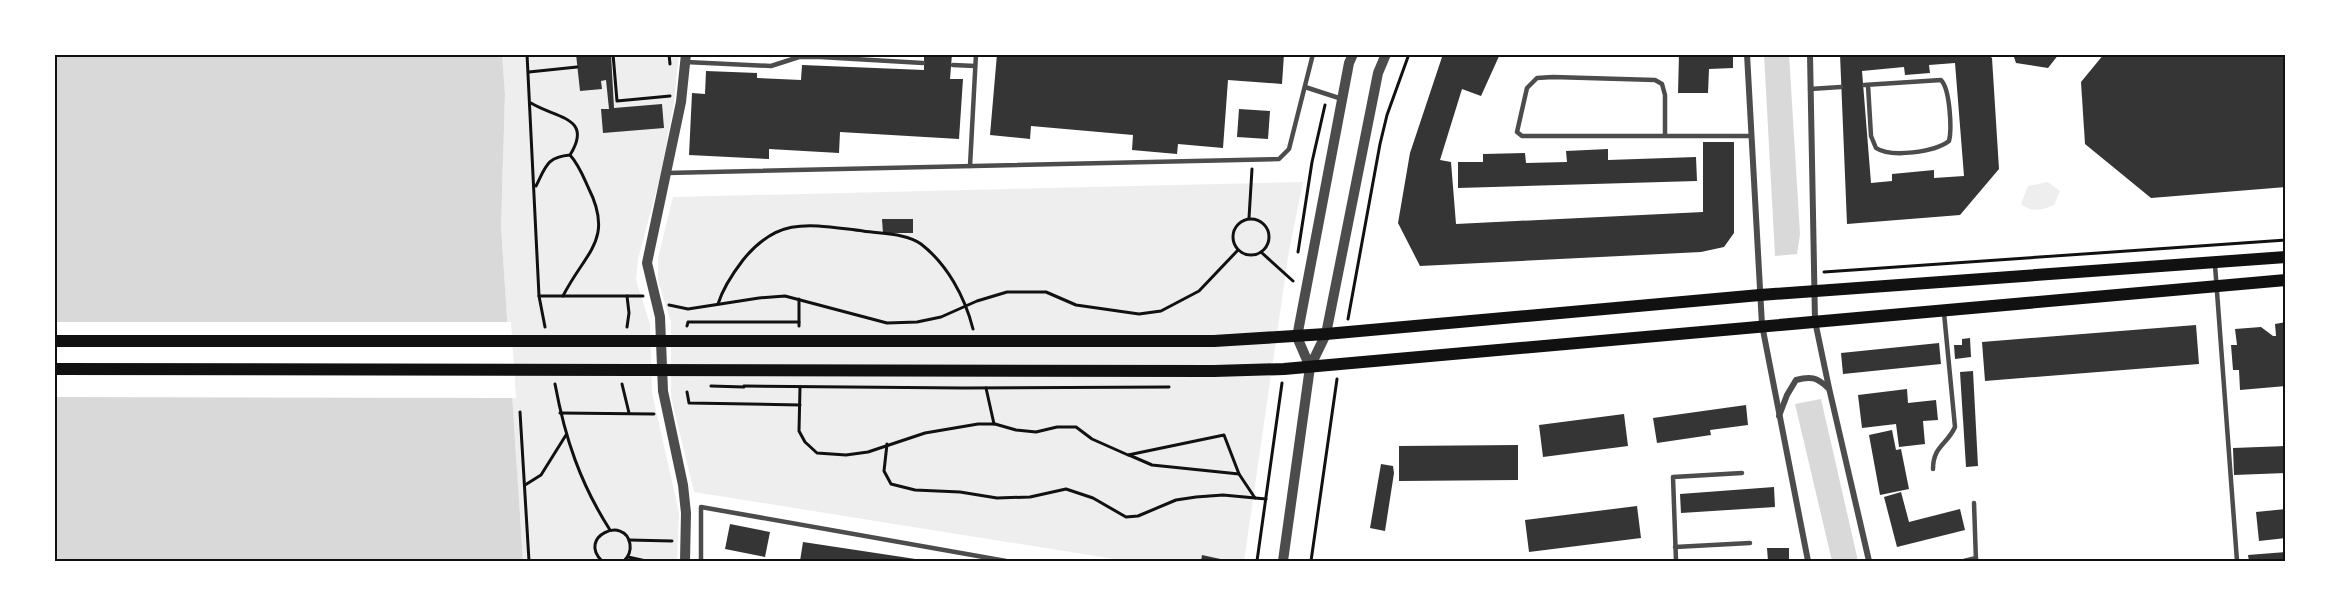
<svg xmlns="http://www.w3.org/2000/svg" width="2340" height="615" viewBox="0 0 2340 615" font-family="'Source Sans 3',sans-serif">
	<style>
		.green { fill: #eee }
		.water { fill: #d9d9d9 }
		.pier { fill: #fff }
		.building { fill: #353535; fill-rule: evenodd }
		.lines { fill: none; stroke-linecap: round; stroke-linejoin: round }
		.path { stroke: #111; stroke-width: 3 }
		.service { stroke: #4c4c4c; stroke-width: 4.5 }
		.minor { stroke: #4c4c4c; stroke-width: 6 }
		.tertiary { stroke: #4c4c4c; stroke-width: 10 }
		.secondary { stroke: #111; stroke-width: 12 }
		.neatline { fill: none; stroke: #111; stroke-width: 2 }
	</style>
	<rect width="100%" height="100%" fill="#fff"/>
	<!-- green -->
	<g class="green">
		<polygon points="502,54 679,54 674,102 661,173 638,259 636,280 650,324 652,393 679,513 677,561 523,561 501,226 505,94"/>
		<polygon points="1303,182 1289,251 1244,561 1127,561 694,492 671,397 671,322 658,281 658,258 673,197"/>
		<path d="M2048,182L2060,191L2054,205C2042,210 2032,213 2021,204L2028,186Z"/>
	</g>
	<!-- water -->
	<g class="water">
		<polygon points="54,54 502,54 505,94 501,226 523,561 54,561"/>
		<polygon points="1764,54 1789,54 1800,234 1797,254 1775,256"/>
		<polygon points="1821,399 1858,561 1832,561 1795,404"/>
	</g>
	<!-- pier -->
	<polygon class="pier" points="54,322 511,322 516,398 54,397"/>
	<!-- building -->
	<g class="building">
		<polygon points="576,54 611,54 614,108 662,104 664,128 603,133 601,109 609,109 606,80 601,81 602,89 580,91"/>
		<polygon points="924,54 952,54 950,79 963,79 959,139 840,132 839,153 769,149 769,159 689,155 692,93 705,94 706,71 757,73 757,78 801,80 802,65 924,70"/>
		<polygon points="997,54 1284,54 1282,84 1228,80 1223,148 1178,144 1177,154 1132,150 1133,135 1031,126 1030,139 990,135"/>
		<polygon points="1443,54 1500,54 1481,96 1462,89 1440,160 1451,162 1456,224 1703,212 1703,142 1734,142 1734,233 1724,247 1701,252 1420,266 1398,223 1410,153"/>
		<polygon points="1679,54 1733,54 1733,68 1709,69 1708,93 1678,93"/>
		<path d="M1840,54H1987L1992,58L1999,169L1960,215L1847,224ZM1955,63L1964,176L1934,178V170L1892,174V181L1871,183L1862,71L1904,67L1905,75L1930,73L1929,65Z"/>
		<polygon points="2013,54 2059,54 2048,68 2016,63"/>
		<polygon points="2104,54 2286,54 2286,187 2151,198 2085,144 2081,82"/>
		<polygon points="1239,109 1270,111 1268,139 1237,137"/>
		<polygon points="1608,149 1608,160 1696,157 1697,181 1458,188 1458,162 1483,162 1483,154 1525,153 1526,163 1567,162 1566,151"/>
		<polygon points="882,219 913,219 913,233 883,233"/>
		<polygon points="2286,322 2286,386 2240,390 2239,370 2233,370 2231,345 2237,345 2235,329 2261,327 2273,336 2276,336 2275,324"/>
		<polygon points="2196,325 2199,364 1985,381 1982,342"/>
		<polygon points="1970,338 1971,357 1955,359 1954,345 1962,345 1962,339"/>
		<polygon points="1939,343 1941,364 1843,374 1841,353"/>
		<polygon points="1973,371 1978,466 1966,467 1960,372"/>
		<polygon points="1907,389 1908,403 1936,400 1938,420 1923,421 1925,444 1899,447 1896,424 1862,428 1858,395"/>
		<polygon points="1746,405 1748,425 1710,430 1711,435 1657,443 1653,418"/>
		<polygon points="1624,414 1628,446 1543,457 1539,425"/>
		<polygon points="1892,430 1896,450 1901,449 1909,489 1880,495 1869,435"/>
		<polygon points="1518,445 1518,480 1399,481 1399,446"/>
		<polygon points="2286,446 2286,473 2234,475 2233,448"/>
		<polygon points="1381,464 1393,466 1394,473 1385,531 1370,528"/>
		<polygon points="1774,487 1775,507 1681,513 1680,494"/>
		<polygon points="1901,492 1909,522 1960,509 1965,530 1897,547 1884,497"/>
		<polygon points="1637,506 1641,538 1529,552 1525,520"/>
		<polygon points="2286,509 2286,538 2259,541 2256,512"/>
		<polygon points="730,524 770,532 765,557 725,549"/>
		<polygon points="803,542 922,560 922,561 800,561"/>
		<polygon points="1767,548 1789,548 1789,561 1768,561"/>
		<polygon points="2286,552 2286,561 2249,561 2248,555"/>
		<polygon points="1202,555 1225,560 1225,561 1201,561"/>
	</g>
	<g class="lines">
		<!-- path -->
		<g class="path">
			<polyline points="527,54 539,296 545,327"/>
			<polyline points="613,54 617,101 670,96"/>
			<polyline points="669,54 670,64"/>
			<polyline points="529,72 577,67"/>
			<path d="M531,103C555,118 594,117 570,155C547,157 546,166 536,186"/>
			<polyline points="1249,218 1252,169"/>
			<circle cx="1251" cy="237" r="18"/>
			<polyline points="1261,252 1293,281"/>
			<polyline points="1298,252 1312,162 1325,105"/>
			<polyline points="1824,272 2286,240"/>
			<polyline points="539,296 643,296"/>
			<path d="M563,296C585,252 615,240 588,187C583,176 579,165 570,155"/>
			<polyline points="627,296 629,313 627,327"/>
			<polyline points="799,299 799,326"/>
			<path d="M718,304C723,288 733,273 743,260C779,215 812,225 863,231C881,234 906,233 921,244C947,264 965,297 973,329"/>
			<polyline points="669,305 688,309 759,298 785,296 887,323 917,322 941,317 977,301 1007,292 1046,292 1076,305 1139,314 1161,311 1199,291 1238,250"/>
			<polyline points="1348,319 1380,144 1387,115 1409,54"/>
			<polyline points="687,326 688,322 799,322"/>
			<path d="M555,384C565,438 580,483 610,530"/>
			<polyline points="622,384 629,413"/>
			<polyline points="711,386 744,387"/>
			<polyline points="744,386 963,388 1169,387"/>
			<polyline points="800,387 799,431 805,442 817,453 846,455 868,452 925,433 978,424 995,424 1016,430 1036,432 1057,427 1076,427 1092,439 1128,455 1224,435 1239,474 1255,498"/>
			<polyline points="986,388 994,424"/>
			<polyline points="687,392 689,403 800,405"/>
			<polyline points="520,412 529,561"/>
			<polyline points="560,413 654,414"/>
			<polyline points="887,444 884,471 891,484 915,490 960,492 997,498 1030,497 1066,489 1093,498 1126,517 1138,516 1176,500 1196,497 1223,495 1266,499"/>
			<polyline points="1129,455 1152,465 1239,474"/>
			<polyline points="525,485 541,475 566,435"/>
			<polyline points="629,540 672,541"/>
			<polyline points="628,557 646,561"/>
			<path d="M602,561C577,537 625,515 630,544C631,551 629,556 624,561"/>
			<polyline points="1257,561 1282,383"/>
			<polyline points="1311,561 1337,379"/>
		</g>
		<!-- service -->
		<g class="service">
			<polyline points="686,62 771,66 799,57 820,57 923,63"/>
			<polyline points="953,65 975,66"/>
			<path d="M1864,85L1941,80C1950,89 1952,129 1949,141C1935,152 1891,158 1876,148L1871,136L1868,85"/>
			<polyline points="1305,87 1342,99"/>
			<polyline points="1810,89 1841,87"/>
			<polyline points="1665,136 1665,95 1662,84 1655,80 1553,77 1537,78 1527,88 1517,132 1522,136 1751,136"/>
			<polyline points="970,166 976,54"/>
			<polyline points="667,173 1279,159 1289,149 1313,54"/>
			<polyline points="2215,265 2237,561"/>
			<path d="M1933,469C1933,446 1947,445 1955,427L1944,313"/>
			<polyline points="1974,503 1976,561"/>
			<polyline points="1675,547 1750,543"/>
			<polyline points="701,561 701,507 1006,561"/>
			<polyline points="1676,561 1673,477 1742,473"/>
			<polyline points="1964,561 1976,558"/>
		</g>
		<!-- minor -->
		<g class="minor">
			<polyline points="1747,54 1762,325 1808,561"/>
			<polyline points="1810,54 1815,321 1829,388 1869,561"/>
			<path d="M1779,416L1787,395L1796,380C1810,376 1817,377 1828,388"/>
		</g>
		<!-- tertiary -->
		<g class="tertiary">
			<polyline points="1310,367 1297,337 1349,63 1353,54"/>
			<polyline points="685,561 686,513 683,485 663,391 660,317 647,263 681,102 686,54"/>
			<polyline points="1283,561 1310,367 1326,334 1378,73 1386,54"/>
		</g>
		<!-- secondary -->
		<g class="secondary">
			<polyline points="54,341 1214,341 1326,334 1760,295 2286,257"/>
			<polyline points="54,369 1214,371 1284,369 2286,280"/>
		</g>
	</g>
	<!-- border -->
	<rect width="2340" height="615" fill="none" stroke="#ffffff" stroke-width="111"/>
	<rect x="56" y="56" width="2228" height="504" class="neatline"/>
</svg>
